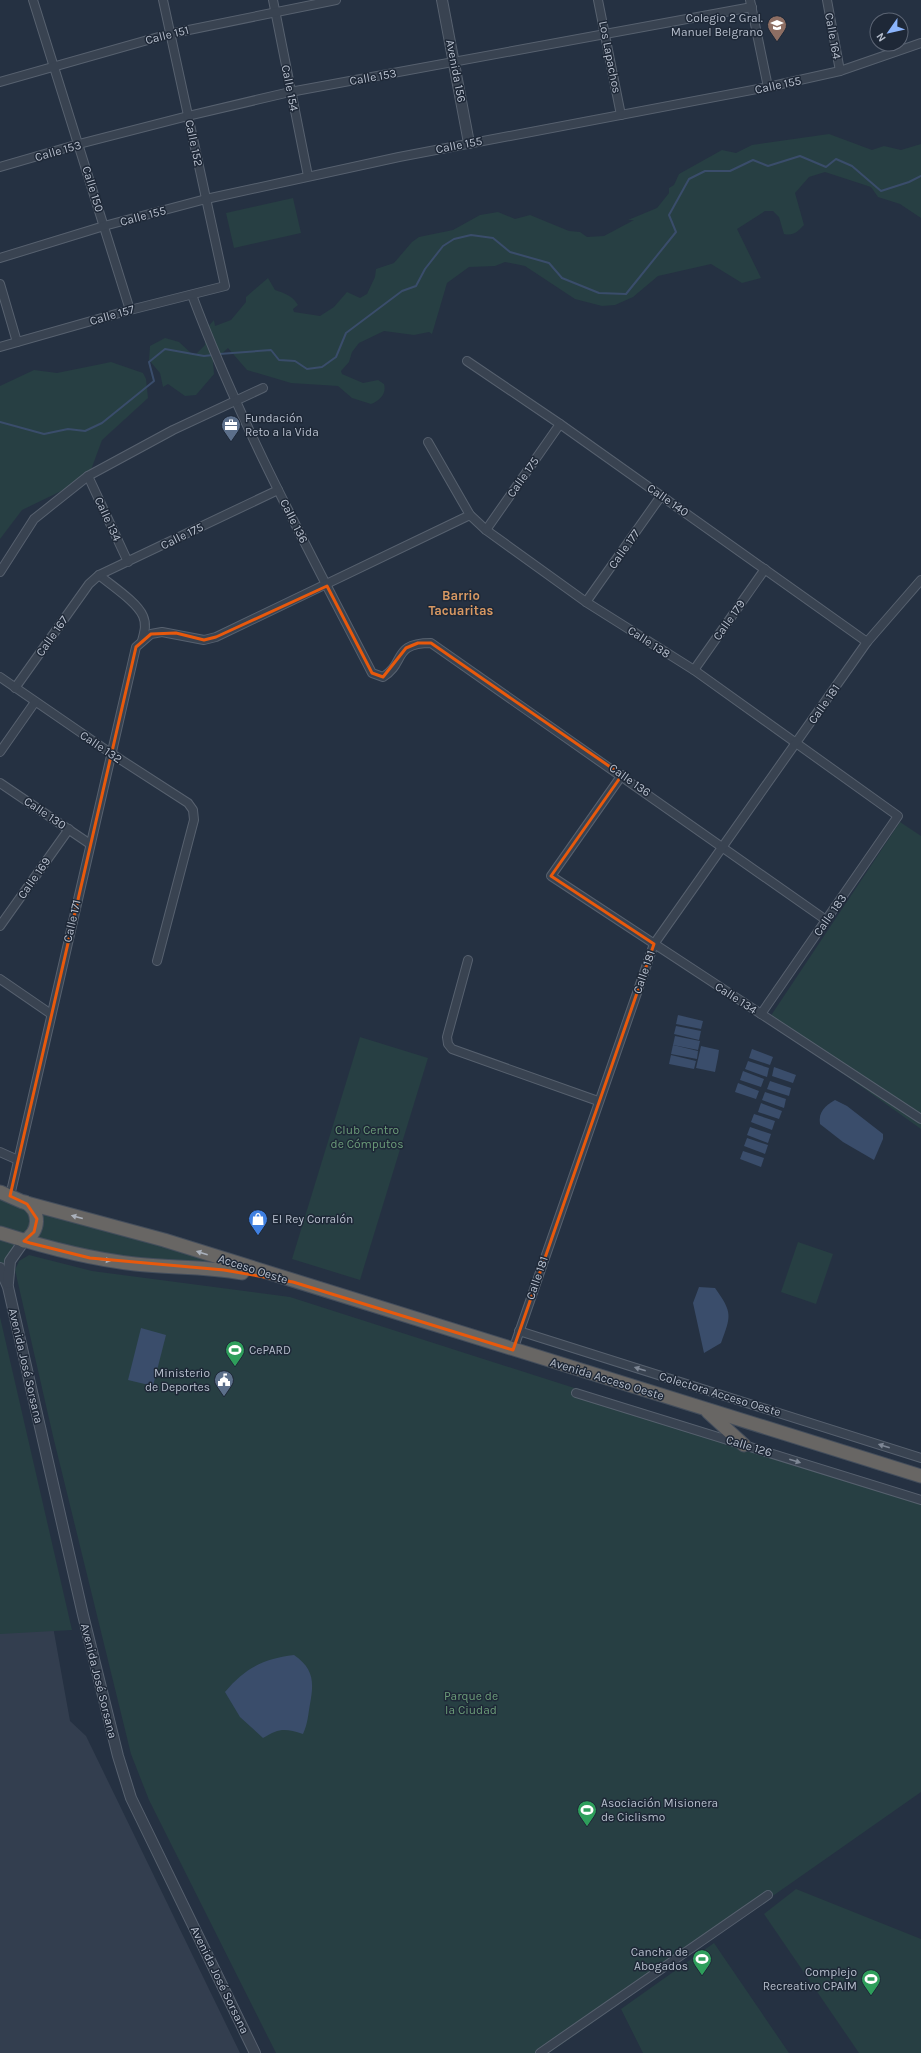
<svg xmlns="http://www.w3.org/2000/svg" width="921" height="2053" viewBox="0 0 921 2053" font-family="Karla,sans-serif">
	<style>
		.airport { fill: #333e4f }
		.green { fill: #273f43 }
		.water { fill: #3a4d6b }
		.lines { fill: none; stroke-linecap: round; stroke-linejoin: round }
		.stream { stroke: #3a4d6b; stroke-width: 2 }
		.minor-casing { stroke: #57616f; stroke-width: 10 }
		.tertiary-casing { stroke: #57616f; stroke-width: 12 }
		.trunk-casing { stroke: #444e5c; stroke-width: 15 }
		.minor { stroke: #394351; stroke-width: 8 }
		.tertiary { stroke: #394351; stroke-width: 10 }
		.trunk { stroke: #686664; stroke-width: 13 }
		.oneway { fill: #aab1bc }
		.oneway2 { fill: #7e8795 }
		.marked { fill: none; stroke: #e8590c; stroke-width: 3; stroke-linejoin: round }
		.labels { text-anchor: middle; stroke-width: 3; stroke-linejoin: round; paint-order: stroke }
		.poi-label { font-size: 12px; fill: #b6becc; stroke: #1e2837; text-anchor: end }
		.street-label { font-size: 12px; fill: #b6becc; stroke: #1e2837 }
		.park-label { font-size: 12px; fill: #6c9d79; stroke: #1e2837 }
		.neighbourhood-label { font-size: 13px; font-weight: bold; fill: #d99963; stroke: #1e2837 }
	</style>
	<rect width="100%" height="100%" fill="#253142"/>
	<!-- airport -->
	<polygon class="airport" points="52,1621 70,1721 86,1736 240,2053 0,2053 0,1628"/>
	<!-- green -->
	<g class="green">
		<path d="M829,134L872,150L884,146L901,150L921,144V218L900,204L878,197L871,187L825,172L809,177L795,193L804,225C797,232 794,236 784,234L779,217L773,211H765L737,229L761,278L742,283L711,264L658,276L633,297L615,305L602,306L575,299L525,266L505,262L495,266L469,267L447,283L432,334L429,332L414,335L384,331L359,343L352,352L349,362L341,371L342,374L363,383L378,380L384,384C387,394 379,401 371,404L352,398L338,386L291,383L247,370L228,348L213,362L214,374L196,395L185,396L168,384L163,387L160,373L149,360L150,346L165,338L179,342L192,354H196L205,345V330L214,320L215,326L231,320L246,302V297L268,278L275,290C284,293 293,296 298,305L293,309L294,312L320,316L334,307L347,292L360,298L367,294L375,277L376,269L394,263L412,242L419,237L453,230L480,215L498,212L515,219L530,215L569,231L580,232L587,237L604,236L634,220H628L657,208L669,193V188L674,185L679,174L722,150L736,153L752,145Z"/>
		<polygon points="293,198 301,233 234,248 226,213"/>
		<polygon points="111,362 143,373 146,379 148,398 102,440 88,478 22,510 0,539 0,386 34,370 57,373"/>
		<polygon points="900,822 921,836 921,1129 768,1020"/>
		<polygon points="360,1037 428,1058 360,1280 292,1259"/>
		<polygon points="0,1196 28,1207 32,1224 27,1232 20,1234 0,1228"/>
		<polygon points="40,1212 228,1264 91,1255 30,1239"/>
		<polygon points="0,1239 18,1245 6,1276 0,1262"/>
		<polygon points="798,1242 833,1254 816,1304 781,1292"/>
		<polygon points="29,1255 92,1271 290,1297 921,1499 921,1792 549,2053 276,2053 149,1800 131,1754 53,1436 15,1270 19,1261"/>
		<polygon points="0,1317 72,1630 0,1634"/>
		<polygon points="796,1889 921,1939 921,2053 859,2053 764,1914"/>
		<polygon points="714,1943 789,2053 643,2053 621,2009"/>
	</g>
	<!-- water -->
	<g class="water">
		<polygon points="678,1015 703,1021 701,1029 676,1024"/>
		<polygon points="676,1026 701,1031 699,1040 674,1034"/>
		<polygon points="675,1036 700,1041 698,1050 673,1045"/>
		<polygon points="673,1045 698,1051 697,1059 671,1054"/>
		<polygon points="701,1046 719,1050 718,1057 715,1057 718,1057 715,1072 696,1068"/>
		<polygon points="752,1049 773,1057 770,1065 749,1058"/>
		<polygon points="671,1055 696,1061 694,1069 669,1064"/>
		<polygon points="748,1061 769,1068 767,1077 745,1069"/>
		<polygon points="774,1067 796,1075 793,1083 772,1076"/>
		<polygon points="743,1071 764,1079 761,1087 740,1080"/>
		<polygon points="770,1081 791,1088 789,1096 767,1089"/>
		<polygon points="738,1083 759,1091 756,1099 735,1092"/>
		<polygon points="765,1092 786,1099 784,1108 762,1100"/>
		<path d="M835,1100L847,1106L883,1134V1139L874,1160L843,1142L820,1124C818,1112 825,1106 835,1100Z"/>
		<polygon points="761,1103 782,1111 779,1119 758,1112"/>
		<polygon points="754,1114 775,1121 772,1130 751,1122"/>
		<polygon points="750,1127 771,1134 768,1143 747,1135"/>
		<polygon points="747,1138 768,1145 765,1154 744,1146"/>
		<polygon points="743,1151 764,1158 761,1167 740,1159"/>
		<path d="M699,1287L715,1288C733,1313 731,1316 721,1343L704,1353L693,1303Z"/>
		<polygon points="141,1328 166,1335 153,1386 128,1380"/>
		<path d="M294,1655C314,1669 314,1682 310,1704C308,1715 308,1723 303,1734C285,1728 279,1728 263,1738L240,1717L225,1692C245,1668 263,1659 294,1655Z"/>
	</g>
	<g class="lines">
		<!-- stream -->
		<g class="stream">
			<polyline points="219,354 271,350 279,360 295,361 307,369 322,367 336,357 346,333 402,291 416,286 425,269 443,246 454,239 471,235 493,238 510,252 549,263 562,278 599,293 626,294 676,232 669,215 689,179 705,171 730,171 753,160 768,166 800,156 826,167 836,159 852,166 881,191 909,182 921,176"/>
			<polyline points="0,422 44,434 68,429 85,431 102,423 154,381 149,362 165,349 204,356 213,355"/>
		</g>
		<defs>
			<g id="minor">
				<polyline points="33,0 130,310"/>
				<polyline points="273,0 308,176"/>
				<polyline points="598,0 621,115"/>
				<polyline points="750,0 768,87"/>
				<polyline points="827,0 840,71"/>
				<polyline points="0,82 169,34 336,0"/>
				<polyline points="0,167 79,144 188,116 290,92 752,7"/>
				<polyline points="0,258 104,226 206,199 399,157 768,87 840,71 921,43"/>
				<polyline points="0,284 17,342"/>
				<path d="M192,295C241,426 308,549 372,673L383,677C406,663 392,643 431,643L826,920"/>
				<polyline points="0,347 130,310 225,286 163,0"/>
				<polyline points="467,361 560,424 867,642"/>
				<polyline points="428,442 470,515 486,530 586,602 694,670 898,816 761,1014"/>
				<polyline points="88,476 128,562"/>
				<polyline points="486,530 560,424"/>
				<polyline points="0,572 34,519 88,476 173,430 263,388"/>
				<path d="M99,575C112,586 137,602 143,616C147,625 144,633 142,641"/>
				<polyline points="586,602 661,496"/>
				<polyline points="694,670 765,569"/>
				<polyline points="0,677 112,754 188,803 193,810 194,820 157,961"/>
				<polyline points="15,688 89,584 99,575 278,490"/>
				<polyline points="0,752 35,702"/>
				<polyline points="622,775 551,876 921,1119"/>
				<polyline points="0,783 90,844"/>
				<polyline points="0,926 69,829"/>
				<polyline points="468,960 447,1037 448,1044 452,1049 598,1101"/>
				<polyline points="0,979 51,1014"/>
				<polyline points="0,1152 18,1160"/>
				<polyline points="10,1196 136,647 151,634 162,632 204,640 216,637 470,515"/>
				<polyline points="519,1331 921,1458"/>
				<polyline points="513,1350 654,944 867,642 921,580"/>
				<polyline points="576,1393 921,1500"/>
				<polyline points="540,2053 768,1895"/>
			</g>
			<g id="tertiary">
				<polyline points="442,0 469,143"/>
				<polyline points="0,1268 8,1287 83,1615 118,1756 131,1798 255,2053"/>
				<polyline points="8,1283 10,1261 24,1241"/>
			</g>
			<g id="trunk">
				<polyline points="0,1192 23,1202 164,1240 921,1476"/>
				<path d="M0,1233C44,1247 88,1259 135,1264C170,1268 206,1266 242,1273"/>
				<path d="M24,1241C40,1232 41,1211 25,1202"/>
				<polyline points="708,1412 744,1445"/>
			</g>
		</defs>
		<!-- minor casing -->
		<use href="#minor" class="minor-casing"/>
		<!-- tertiary casing -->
		<use href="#tertiary" class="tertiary-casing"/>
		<!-- trunk casing -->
		<use href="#trunk" class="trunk-casing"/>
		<!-- minor -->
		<use href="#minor" class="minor"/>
		<!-- tertiary -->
		<use href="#tertiary" class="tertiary"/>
		<!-- trunk -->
		<use href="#trunk" class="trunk"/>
	</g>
	<!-- one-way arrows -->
	<defs><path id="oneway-solid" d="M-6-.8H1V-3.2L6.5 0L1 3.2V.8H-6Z"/></defs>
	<g class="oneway">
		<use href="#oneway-solid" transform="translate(77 1217) rotate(-165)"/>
		<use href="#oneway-solid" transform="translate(202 1253) rotate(-162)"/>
		<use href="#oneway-solid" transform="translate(105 1260) rotate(8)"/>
	</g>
	<g class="oneway2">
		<use href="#oneway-solid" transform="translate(640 1369) rotate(-163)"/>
		<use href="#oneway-solid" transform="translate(884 1446) rotate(-163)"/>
		<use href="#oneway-solid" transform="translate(795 1461) rotate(17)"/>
	</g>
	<!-- marked area -->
	<path class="marked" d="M327,586L372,673L383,677L406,648L418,643H431L622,775L551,876L654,944L513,1350L293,1282L224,1270L90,1258L30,1243L24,1241L34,1232L37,1219L27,1204L10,1196L136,647L151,634L176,633L204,640L216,637Z"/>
	<!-- icons -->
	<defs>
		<symbol id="school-pin" viewBox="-11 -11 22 30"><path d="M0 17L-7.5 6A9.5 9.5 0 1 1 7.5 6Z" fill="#8d6e63" stroke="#1e2837"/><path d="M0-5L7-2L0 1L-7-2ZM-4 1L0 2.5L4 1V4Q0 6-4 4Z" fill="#fff"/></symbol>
		<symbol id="office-pin" viewBox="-11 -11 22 30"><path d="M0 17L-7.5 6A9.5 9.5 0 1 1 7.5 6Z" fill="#5c6f8a" stroke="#1e2837"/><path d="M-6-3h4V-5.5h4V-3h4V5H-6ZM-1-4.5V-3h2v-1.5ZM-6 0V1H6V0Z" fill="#fff"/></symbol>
		<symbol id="shop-pin" viewBox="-11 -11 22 30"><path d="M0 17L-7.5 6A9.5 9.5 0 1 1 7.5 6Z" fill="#3f7fe0" stroke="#1e2837"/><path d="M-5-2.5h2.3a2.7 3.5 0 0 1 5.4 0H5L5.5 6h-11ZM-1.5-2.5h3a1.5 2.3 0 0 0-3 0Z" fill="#fff"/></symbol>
		<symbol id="stadium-pin" viewBox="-11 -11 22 30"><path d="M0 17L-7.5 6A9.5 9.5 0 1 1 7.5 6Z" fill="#2e9e5b" stroke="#1e2837"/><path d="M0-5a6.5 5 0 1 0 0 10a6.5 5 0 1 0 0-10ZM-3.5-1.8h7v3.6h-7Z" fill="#fff"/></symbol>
		<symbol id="civic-pin" viewBox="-11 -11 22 30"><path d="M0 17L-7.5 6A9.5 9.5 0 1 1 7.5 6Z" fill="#5c6f8a" stroke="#1e2837"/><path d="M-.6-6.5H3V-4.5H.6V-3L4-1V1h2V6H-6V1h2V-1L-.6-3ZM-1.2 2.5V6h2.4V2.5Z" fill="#fff"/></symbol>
	</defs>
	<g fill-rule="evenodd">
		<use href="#school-pin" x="766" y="14" width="22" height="30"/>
		<use href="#office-pin" x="220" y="414" width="22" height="30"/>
		<use href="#shop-pin" x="247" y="1208" width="22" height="30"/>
		<use href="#stadium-pin" x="224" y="1339" width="22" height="30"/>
		<use href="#civic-pin" x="213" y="1369" width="22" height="30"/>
		<use href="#stadium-pin" x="576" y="1799" width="22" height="30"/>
		<use href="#stadium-pin" x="691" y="1948" width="22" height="30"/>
		<use href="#stadium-pin" x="860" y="1968" width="22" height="30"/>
	</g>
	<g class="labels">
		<!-- poi labels -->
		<g class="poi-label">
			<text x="763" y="22">Colegio 2 Gral.<tspan x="763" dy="14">Manuel Belgrano</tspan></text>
			<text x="245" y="422" text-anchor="start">Fundación<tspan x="245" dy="14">Reto a la Vida</tspan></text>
			<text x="272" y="1223" text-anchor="start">El Rey Corralón</text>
			<text x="249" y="1354" text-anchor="start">CePARD</text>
			<text x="210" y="1377">Ministerio<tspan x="210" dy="14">de Deportes</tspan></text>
			<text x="601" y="1807" text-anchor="start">Asociación Misionera<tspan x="601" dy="14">de Ciclismo</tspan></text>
			<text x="688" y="1956">Cancha de<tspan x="688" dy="14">Abogados</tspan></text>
			<text x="857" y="1976">Complejo<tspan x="857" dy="14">Recreativo CPAIM</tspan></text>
		</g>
		<!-- street labels -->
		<g class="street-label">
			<text transform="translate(167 35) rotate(-14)" y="4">Calle 151</text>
			<text transform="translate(833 36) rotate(80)" y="4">Calle 164</text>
			<text transform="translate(610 57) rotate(79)" y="4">Los Lapachos</text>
			<text transform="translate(456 71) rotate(79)" y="4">Avenida 156</text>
			<text transform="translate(373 77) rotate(-10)" y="4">Calle 153</text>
			<text transform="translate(778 85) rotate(-12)" y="4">Calle 155</text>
			<text transform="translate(290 88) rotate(79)" y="4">Calle 154</text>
			<text transform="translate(194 143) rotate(78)" y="4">Calle 152</text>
			<text transform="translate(459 145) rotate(-11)" y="4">Calle 155</text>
			<text transform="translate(58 151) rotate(-16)" y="4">Calle 153</text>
			<text transform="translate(93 189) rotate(73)" y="4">Calle 150</text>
			<text transform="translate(143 216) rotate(-15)" y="4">Calle 155</text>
			<text transform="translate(112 315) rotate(-16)" y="4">Calle 157</text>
			<text transform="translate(523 477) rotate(-55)" y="4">Calle 175</text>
			<text transform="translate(668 500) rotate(35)" y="4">Calle 140</text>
			<text transform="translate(108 519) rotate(65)" y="4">Calle 134</text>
			<text transform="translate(294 521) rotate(63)" y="4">Calle 136</text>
			<text transform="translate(182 536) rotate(-26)" y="4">Calle 175</text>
			<text transform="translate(624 549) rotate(-55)" y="4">Calle 177</text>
			<text transform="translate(729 620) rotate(-55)" y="4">Calle 179</text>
			<text transform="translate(52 636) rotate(-55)" y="4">Calle 167</text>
			<text transform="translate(649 642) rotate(33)" y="4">Calle 138</text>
			<text transform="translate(824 704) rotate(-55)" y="4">Calle 181</text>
			<text transform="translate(101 747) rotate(34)" y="4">Calle 132</text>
			<text transform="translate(630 780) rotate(35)" y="4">Calle 136</text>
			<text transform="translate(45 813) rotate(34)" y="4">Calle 130</text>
			<text transform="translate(34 878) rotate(-55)" y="4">Calle 169</text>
			<text transform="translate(830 915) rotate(-55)" y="4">Calle 183</text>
			<text transform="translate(72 921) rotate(-77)" y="4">Calle 171</text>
			<text transform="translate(644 972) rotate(-71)" y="4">Calle 181</text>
			<text transform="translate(736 998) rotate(33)" y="4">Calle 134</text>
			<text transform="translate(253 1269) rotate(18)" y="4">Acceso Oeste</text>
			<text transform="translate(537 1278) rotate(-71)" y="4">Calle 181</text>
			<text transform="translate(26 1366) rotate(77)" y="4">Avenida José Sorsana</text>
			<text transform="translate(607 1379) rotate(17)" y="4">Avenida Acceso Oeste</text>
			<text transform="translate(720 1394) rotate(17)" y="4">Colectora Acceso Oeste</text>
			<text transform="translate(749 1446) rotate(17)" y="4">Calle 126</text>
			<text transform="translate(99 1681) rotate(76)" y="4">Avenida José Sorsana</text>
			<text transform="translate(220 1980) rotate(64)" y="4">Avenida José Sorsana</text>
		</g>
		<!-- park labels -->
		<g class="park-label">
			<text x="367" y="1134">Club Centro<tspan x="367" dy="14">de Cómputos</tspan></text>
			<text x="471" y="1700">Parque de<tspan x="471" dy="14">la Ciudad</tspan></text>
		</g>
		<!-- neighbourhood labels -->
		<g class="neighbourhood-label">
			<text x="461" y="600">Barrio<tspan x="461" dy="15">Tacuaritas</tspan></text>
		</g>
	</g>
	<!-- north arrow -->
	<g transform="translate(889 32) rotate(236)"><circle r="19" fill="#1e2837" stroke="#5b6473"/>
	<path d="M0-3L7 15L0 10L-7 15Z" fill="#8bb4fb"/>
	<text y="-6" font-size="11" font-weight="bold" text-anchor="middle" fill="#b6becc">N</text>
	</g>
</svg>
